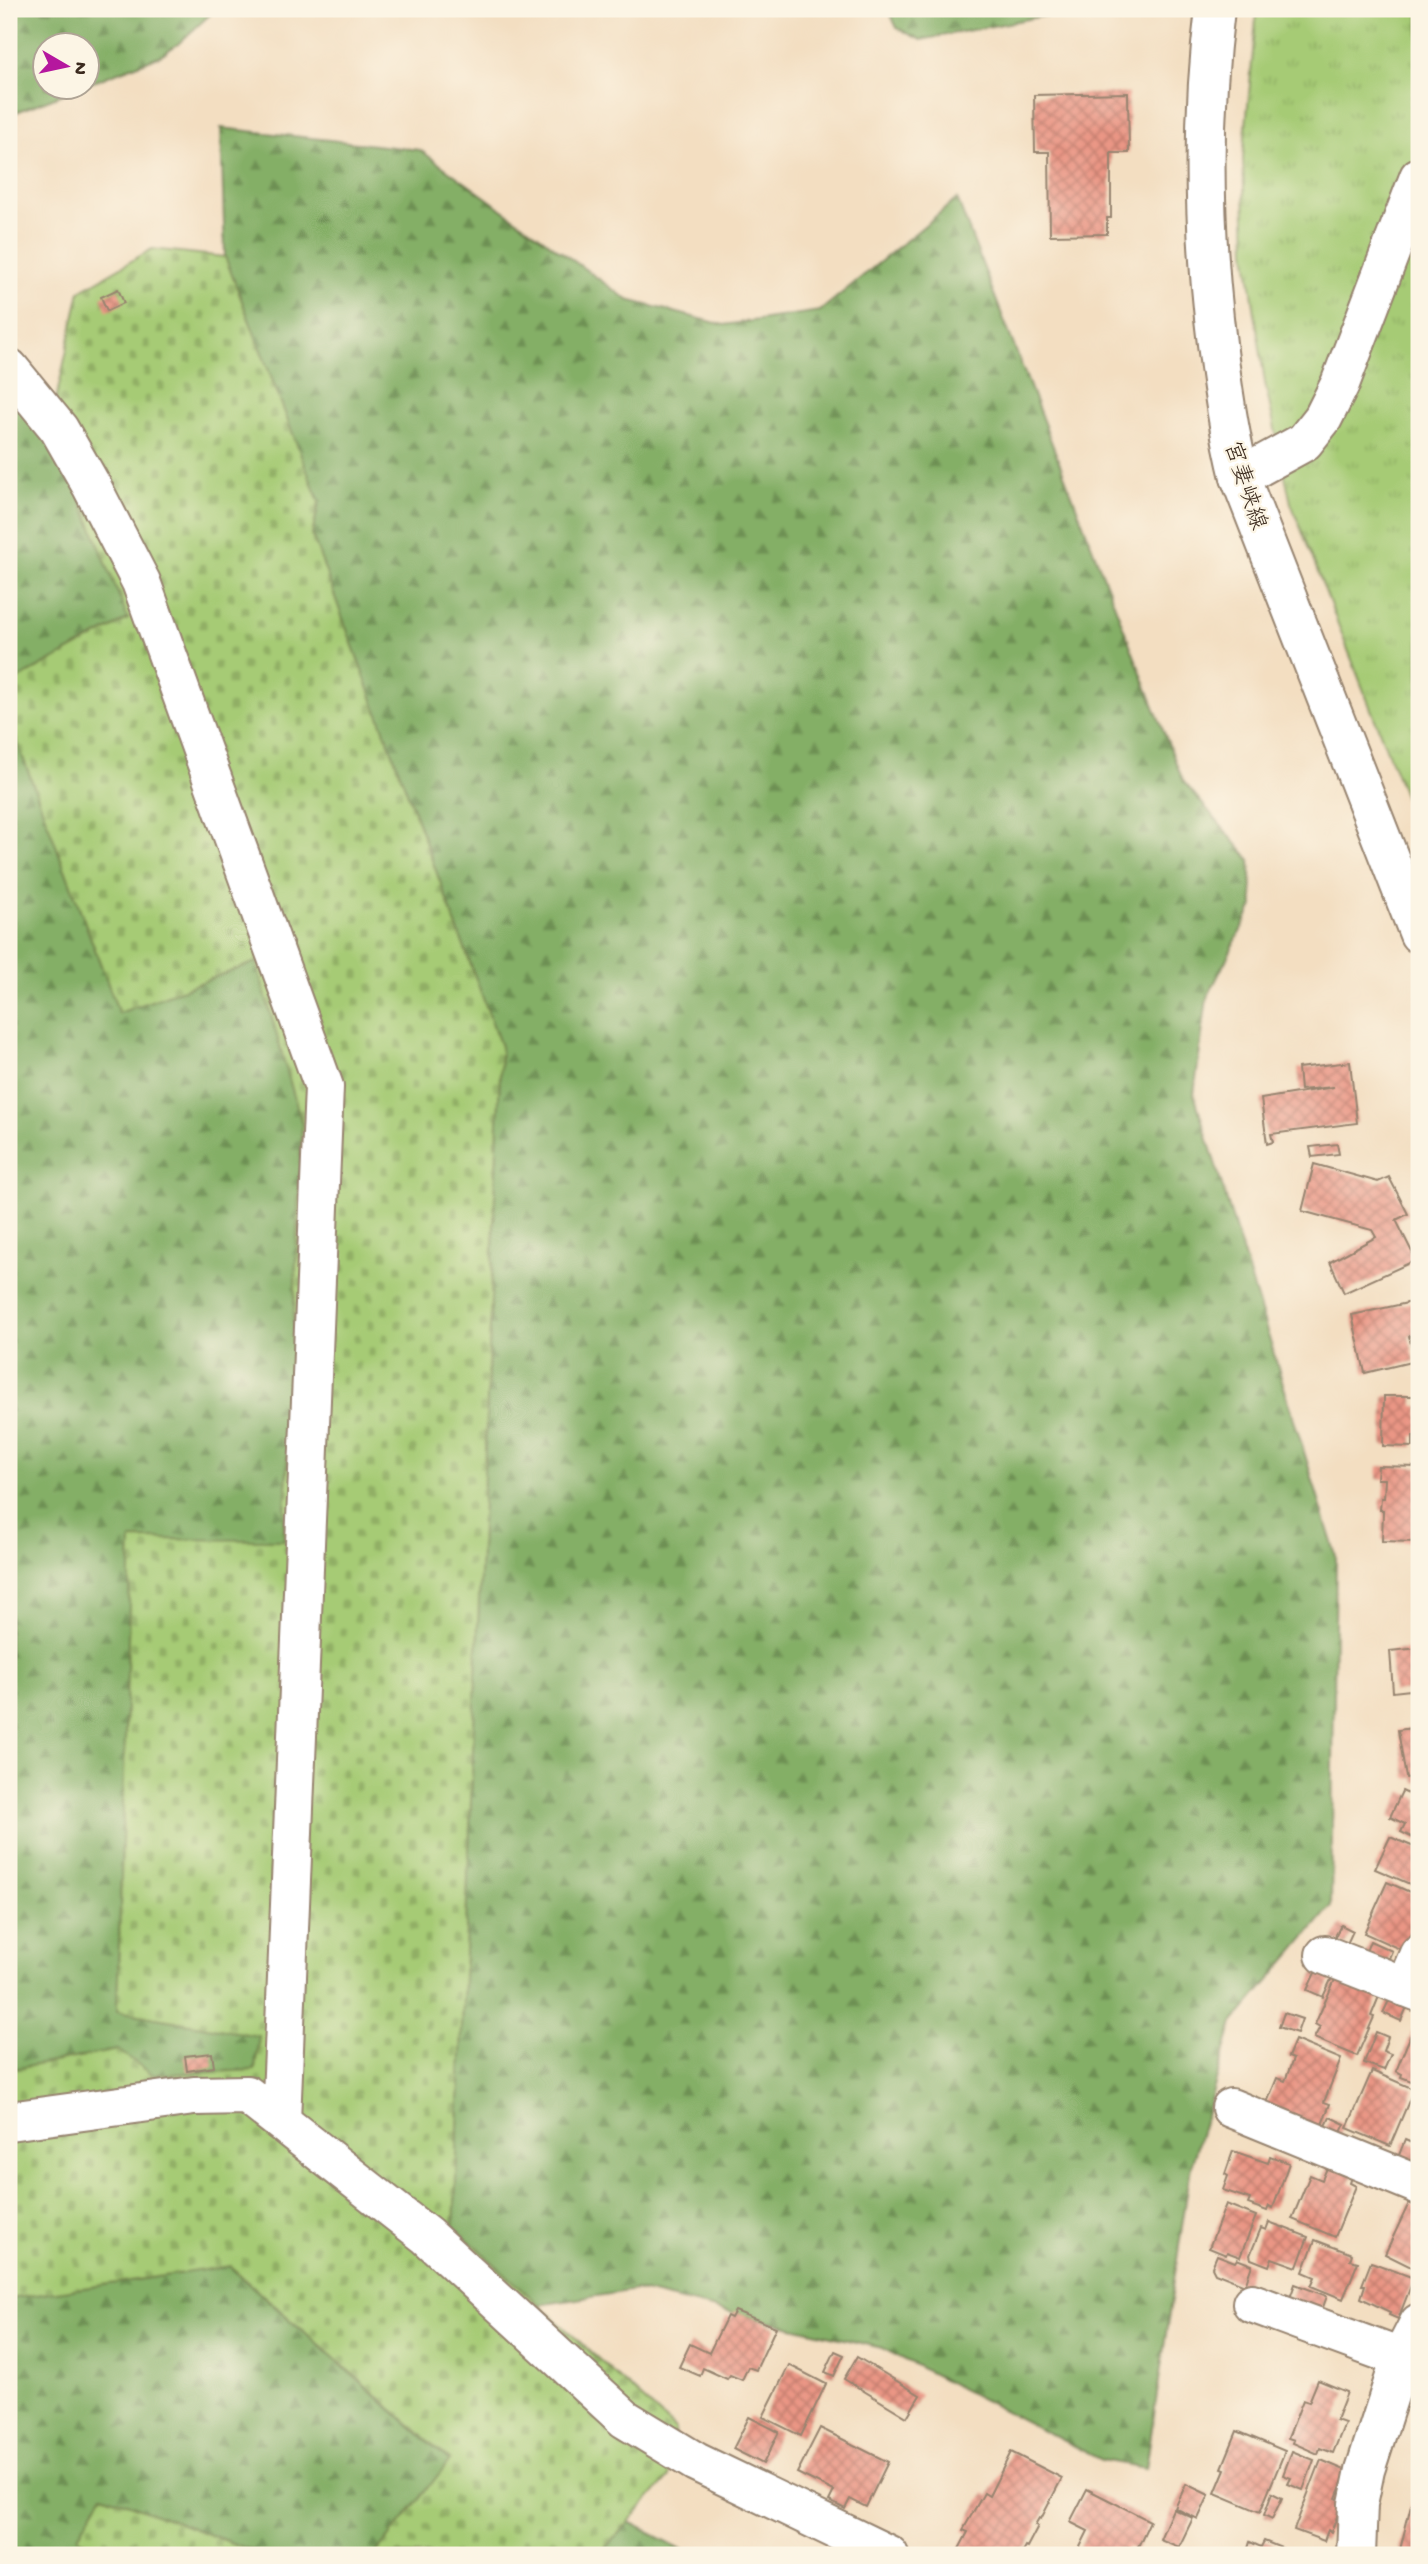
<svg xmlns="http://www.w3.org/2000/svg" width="1428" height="2564" viewBox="0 0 1428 2564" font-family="'Gochi Hand','Klee One',sans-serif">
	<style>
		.forest { fill: url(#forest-firs); stroke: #606c42; stroke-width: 2 }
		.cemetery { fill: url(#cemetery-stones); stroke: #707a4a; stroke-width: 2 }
		.park { fill: url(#park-tufts); stroke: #707a4a; stroke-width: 2 }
		.building { fill: url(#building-cross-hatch) }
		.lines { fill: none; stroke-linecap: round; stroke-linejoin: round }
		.minor-casing { stroke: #978470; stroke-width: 42 }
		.major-casing { stroke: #978470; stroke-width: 42 }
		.minor { stroke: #fff; stroke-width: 38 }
		.major { stroke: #fff; stroke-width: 38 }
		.labels { text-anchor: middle; stroke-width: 5; stroke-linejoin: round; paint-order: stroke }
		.street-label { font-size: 23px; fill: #3b2a1e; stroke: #fcf5e5 }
	</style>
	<defs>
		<pattern id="forest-firs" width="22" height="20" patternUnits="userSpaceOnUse" patternTransform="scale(1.75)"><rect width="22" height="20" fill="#84af66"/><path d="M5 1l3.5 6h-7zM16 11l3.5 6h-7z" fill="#6d8f53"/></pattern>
		<pattern id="cemetery-stones" width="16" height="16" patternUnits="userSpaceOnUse" patternTransform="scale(1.75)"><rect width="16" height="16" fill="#a6cb75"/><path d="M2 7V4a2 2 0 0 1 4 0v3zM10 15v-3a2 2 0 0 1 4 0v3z" fill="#90ae65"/></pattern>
		<pattern id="park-tufts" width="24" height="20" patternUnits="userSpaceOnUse" patternTransform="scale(1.75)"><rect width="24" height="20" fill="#a6cb75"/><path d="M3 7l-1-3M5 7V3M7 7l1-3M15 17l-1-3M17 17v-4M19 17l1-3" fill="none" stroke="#90ae65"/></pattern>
		<pattern id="building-cross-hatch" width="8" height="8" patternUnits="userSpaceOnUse" patternTransform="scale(1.75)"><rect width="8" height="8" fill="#ea9685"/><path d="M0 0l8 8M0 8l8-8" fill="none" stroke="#bf7b6c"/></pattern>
	</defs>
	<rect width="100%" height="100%" fill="#fcf5e5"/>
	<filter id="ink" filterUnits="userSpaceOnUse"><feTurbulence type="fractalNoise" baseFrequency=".0143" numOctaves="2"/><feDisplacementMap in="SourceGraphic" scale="14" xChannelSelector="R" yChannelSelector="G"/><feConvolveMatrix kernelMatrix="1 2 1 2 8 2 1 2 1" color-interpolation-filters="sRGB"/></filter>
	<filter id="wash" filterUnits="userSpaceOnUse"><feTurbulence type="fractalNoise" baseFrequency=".00686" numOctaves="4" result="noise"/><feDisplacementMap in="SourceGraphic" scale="28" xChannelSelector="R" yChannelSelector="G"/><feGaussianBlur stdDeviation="1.57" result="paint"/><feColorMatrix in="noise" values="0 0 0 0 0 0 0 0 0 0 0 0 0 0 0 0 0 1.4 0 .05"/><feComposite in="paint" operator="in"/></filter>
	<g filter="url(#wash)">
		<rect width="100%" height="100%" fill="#f3dec1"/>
		<!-- forest -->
		<g class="forest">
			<polygon points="9,9 216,9 178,44 159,56 88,84 88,46 46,46 46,88 78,88 9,115"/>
			<polygon points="888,9 1079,9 921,40 897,28"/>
			<polygon points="221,128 420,150 628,300 724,325 820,311 957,199 1183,781 1250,860 1253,906 1207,998 1194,1094 1336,1556 1331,1907 1233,2023 1191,2166 1146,2468 1101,2460 882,2348 635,2290 539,2305 454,2227 501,1047 312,535 319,502 225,257"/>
			<polygon points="9,385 51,422 128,619 9,684"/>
			<polygon points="9,720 119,1013 256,962 302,1124 284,1541 131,1539 117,2011 259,2036 255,2070 153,2075 117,2050 9,2070"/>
			<polygon points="229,2266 450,2461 375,2555 263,2555 103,2494 78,2536 100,2555 9,2555 9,2299"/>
			<polygon points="629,2522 693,2555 599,2555"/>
		</g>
		<!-- cemetery -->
		<g class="cemetery">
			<polygon points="152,249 225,257 319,502 312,535 501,1047 454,2227 675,2429 669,2477 599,2555 375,2555 450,2460 230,2266 9,2299 9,2070 118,2050 153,2075 255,2070 259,2036 117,2011 131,1539 284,1540 302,1124 256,962 119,1013 9,720 9,684 128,619 51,422 80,291"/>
			<polygon points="103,2494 263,2555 100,2555 78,2536"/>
		</g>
		<!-- park -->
		<polygon class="park" points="1257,9 1419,9 1419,833 1291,503 1265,383 1246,251 1243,158"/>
		<g id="blocks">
			<!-- building -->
			<g class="building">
				<polygon points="1128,93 1129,153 1111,153 1111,218 1107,218 1107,234 1050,235 1049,152 1035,152 1034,95"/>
				<polygon points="118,289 124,303 107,311 101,297"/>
				<polygon points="1350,1062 1357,1123 1271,1134 1273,1142 1267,1144 1261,1099 1334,1087 1300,1090 1298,1068"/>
				<polygon points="1337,1144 1339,1154 1312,1157 1310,1147"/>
				<polygon points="1314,1164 1378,1182 1389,1177 1408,1214 1396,1220 1416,1260 1344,1293 1330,1262 1376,1237 1372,1230 1302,1211"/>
				<polygon points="1412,1302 1419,1333 1409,1336 1415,1361 1365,1373 1352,1315"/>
				<polygon points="1384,1396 1414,1396 1414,1406 1419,1406 1419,1436 1413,1436 1413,1447 1383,1446"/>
				<polygon points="1378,1466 1419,1467 1419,1535 1416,1534 1416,1542 1382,1541 1383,1510 1380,1510 1381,1498 1384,1498 1385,1479 1377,1479"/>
				<polygon points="1419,1648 1419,1689 1393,1692 1390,1651"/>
				<polygon points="1419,1727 1419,1782 1415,1783 1414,1777 1406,1778 1398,1730"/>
				<polygon points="1402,1791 1419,1799 1419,1841 1401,1832 1405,1824 1390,1817"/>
				<polygon points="1390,1837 1419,1849 1419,1888 1375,1869"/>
				<polygon points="1387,1882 1419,1896 1419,1917 1404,1951 1364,1933"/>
				<polygon points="1341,1925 1353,1931 1346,1946 1333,1940"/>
				<polygon points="1370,1941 1392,1951 1387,1963 1365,1954"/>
				<polygon points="1320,1962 1336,1969 1323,1997 1307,1990"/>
				<polygon points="1337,1975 1380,1994 1371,2016 1374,2017 1357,2056 1314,2038 1320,2027 1315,2024"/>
				<polygon points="1393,1992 1410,2000 1401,2021 1383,2013"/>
				<polygon points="1284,2013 1302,2019 1297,2033 1279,2027"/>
				<polygon points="1417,2020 1419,2021 1419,2084 1401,2077 1402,2074 1396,2071"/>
				<polygon points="1376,2032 1388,2037 1383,2051 1391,2054 1384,2070 1364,2063"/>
				<polygon points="1295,2040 1341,2059 1324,2102 1330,2104 1319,2132 1264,2110 1277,2078 1285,2081 1293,2059 1288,2057"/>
				<polygon points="212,2053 214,2067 187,2071 185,2056"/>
				<polygon points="1372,2071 1414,2089 1390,2146 1347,2128"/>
				<polygon points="1330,2117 1345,2124 1337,2141 1322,2135"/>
				<polygon points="1405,2140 1419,2146 1419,2155 1413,2172 1395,2165"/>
				<polygon points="1233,2151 1268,2163 1270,2156 1289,2163 1273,2208 1269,2206 1267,2211 1248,2204 1250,2199 1223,2190 1228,2176 1225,2174"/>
				<polygon points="1329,2163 1353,2174 1350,2183 1356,2186 1335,2237 1292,2219 1310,2175 1322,2180"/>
				<polygon points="1409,2203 1419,2208 1419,2271 1385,2254"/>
				<polygon points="1226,2204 1256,2216 1240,2257 1227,2252 1226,2255 1209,2248"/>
				<polygon points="1269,2222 1308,2237 1297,2267 1272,2258 1269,2266 1251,2259 1250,2255 1261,2228 1266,2230"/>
				<polygon points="1315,2240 1352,2254 1350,2260 1358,2262 1343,2299 1311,2286 1315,2277 1303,2272"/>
				<polygon points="1217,2255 1235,2262 1237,2259 1252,2265 1245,2285 1215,2273 1212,2267"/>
				<polygon points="1371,2262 1414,2278 1398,2319 1389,2315 1390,2312 1361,2298 1365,2285 1362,2285"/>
				<polygon points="1295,2284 1327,2296 1322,2310 1290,2298"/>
				<polygon points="735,2311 776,2327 756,2370 748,2367 742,2380 730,2375 727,2379 703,2368 700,2376 679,2367 690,2344 709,2353 727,2316 731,2318"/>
				<polygon points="835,2351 844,2355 834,2376 825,2372"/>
				<polygon points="857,2357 920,2395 907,2417 844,2379"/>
				<polygon points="789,2365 826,2384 801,2436 763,2417"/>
				<polygon points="1318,2380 1347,2392 1336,2420 1345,2423 1333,2453 1320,2448 1318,2454 1293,2443 1294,2440 1288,2438 1303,2400 1309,2402"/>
				<polygon points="749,2417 779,2432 763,2464 733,2449"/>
				<polygon points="820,2428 888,2462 866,2507 850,2499 845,2509 829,2501 834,2491 797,2473"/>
				<polygon points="1237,2431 1285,2451 1260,2512 1215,2493 1225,2469 1222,2468"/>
				<polygon points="1292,2451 1314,2460 1303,2490 1288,2484 1291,2478 1283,2475"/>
				<polygon points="1011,2452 1062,2478 1041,2519 1039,2518 1035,2525 1038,2526 1027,2547 1025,2546 1020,2555 971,2555 959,2549 968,2532 963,2530 984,2493 989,2496"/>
				<polygon points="1321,2460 1347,2471 1336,2498 1343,2501 1331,2532 1328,2530 1324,2541 1294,2530"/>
				<polygon points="1418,2476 1419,2477 1419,2554 1400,2550"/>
				<polygon points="1186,2484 1209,2495 1198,2519 1175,2508"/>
				<polygon points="1087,2489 1150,2521 1136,2551 1128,2547 1124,2555 1076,2555 1088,2531 1070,2522"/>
				<polygon points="1272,2493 1282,2498 1272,2519 1264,2515"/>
				<polygon points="1173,2509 1193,2518 1179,2547 1160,2539"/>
				<polygon points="1264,2541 1284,2549 1281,2555 1246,2555 1250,2542 1261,2547"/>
			</g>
		</g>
	</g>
	<g filter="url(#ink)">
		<use href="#blocks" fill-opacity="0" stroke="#978470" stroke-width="2"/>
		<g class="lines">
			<defs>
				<g id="minor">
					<polyline points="9,368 59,429 91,485 141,582 324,1087 281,2121"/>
					<polyline points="1240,477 1304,442 1323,418 1340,384 1419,177"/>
					<polyline points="1325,1955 1419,1992"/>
					<polyline points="1405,1987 1419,1954"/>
					<polyline points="1231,2108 1419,2185"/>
					<polyline points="9,2121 194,2096 247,2095 427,2236 625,2419 696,2462 889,2555"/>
					<polyline points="1252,2303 1401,2358"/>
					<polyline points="1356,2555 1358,2504 1365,2470 1401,2358 1419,2323"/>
				</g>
				<path id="major" d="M1215,9C1202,112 1203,215 1214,318C1220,372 1227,425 1240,477L1419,934"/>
			</defs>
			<!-- minor casing -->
			<use href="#minor" class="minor-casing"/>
			<!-- major casing -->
			<use href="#major" class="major-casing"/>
			<!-- minor -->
			<use href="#minor" class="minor"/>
			<!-- major -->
			<use href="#major" class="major"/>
		</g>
	</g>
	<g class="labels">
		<!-- street labels -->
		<g class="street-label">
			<text transform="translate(1247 485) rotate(72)" y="8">宮妻峡線</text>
		</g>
	</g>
	<!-- margin -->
	<rect width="1428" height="2564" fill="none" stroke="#fcf5e5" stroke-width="35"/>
	<!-- north arrow -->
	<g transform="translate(66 66) rotate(99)"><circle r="33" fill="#fcf5e5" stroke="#afa495" stroke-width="2"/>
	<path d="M0-5L12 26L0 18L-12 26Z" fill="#b5179e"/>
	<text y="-10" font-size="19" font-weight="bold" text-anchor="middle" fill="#3b2a1e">N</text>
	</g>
</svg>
